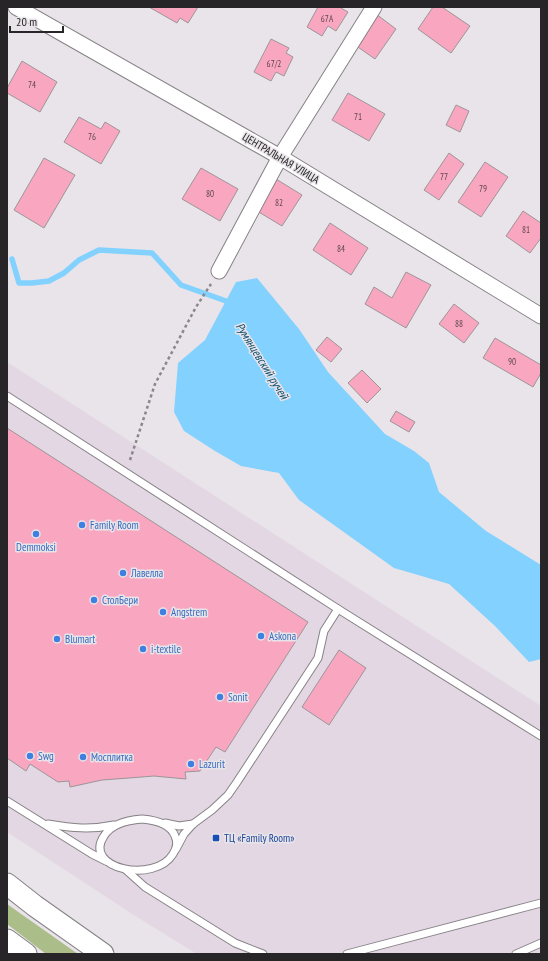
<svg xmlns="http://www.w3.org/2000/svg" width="548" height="961" viewBox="0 0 548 961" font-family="'PT Sans Narrow',sans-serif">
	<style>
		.built { fill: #e2d7e2 }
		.green { fill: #abbd88 }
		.water { fill: #82d1ff }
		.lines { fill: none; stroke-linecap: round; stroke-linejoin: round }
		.stream { stroke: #82d1ff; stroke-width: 5.5 }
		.building { fill: #f9a7c1; stroke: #9c9597 }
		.lane-casing { stroke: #868286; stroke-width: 9 }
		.street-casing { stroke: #868286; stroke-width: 17 }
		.secondary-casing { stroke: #868286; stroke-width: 23 }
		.path { stroke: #8a868a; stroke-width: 2.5; stroke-dasharray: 3 3; stroke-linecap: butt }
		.lane { stroke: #fff; stroke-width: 7 }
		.street { stroke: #fff; stroke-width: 15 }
		.secondary { stroke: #fff; stroke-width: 21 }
		.shop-dot { fill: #3f7fe0; stroke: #e9e4e9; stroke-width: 1.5 }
		.transit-dot { fill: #1a4fb4; stroke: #e9e4e9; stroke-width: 1.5 }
		.labels { text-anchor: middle; stroke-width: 3; stroke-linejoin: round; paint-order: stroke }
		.number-label { font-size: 9px; fill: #5c464e }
		.street-label { font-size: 11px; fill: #272527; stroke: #e9e4e9 }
		.shop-label { font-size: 11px; fill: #366cbe; stroke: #e9e4e9; text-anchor: start }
		.transit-label { font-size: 11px; fill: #164399; stroke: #e9e4e9; text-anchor: start }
		.water-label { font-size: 12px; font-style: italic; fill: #10506e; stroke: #e9e4e9 }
	</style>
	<rect width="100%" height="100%" fill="#e9e4e9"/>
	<!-- built -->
	<polygon class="built" points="7,362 541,706 541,954 197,954 137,917 7,832"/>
	<!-- green -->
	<polygon class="green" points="7,904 78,954 46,954 7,924"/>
	<!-- water -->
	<polygon class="water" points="257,278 299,329 328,372 385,434 414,451 429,463 439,492 486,531 541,565 541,659 529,662 495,626 449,584 394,568 299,500 279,473 241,466 215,451 184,431 174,412 178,363 205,340 236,282"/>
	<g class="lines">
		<!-- stream -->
		<polyline class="stream" points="12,259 19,283 32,283 49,281 64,273 79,260 99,250 152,253 181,285 226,301 229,307"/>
	</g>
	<!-- building -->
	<g class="building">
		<polygon points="149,7 198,7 188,23 180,18 177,23"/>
		<polygon points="318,7 342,7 341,8 348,12 336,31 328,26 322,36 307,27"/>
		<polygon points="433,7 442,7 470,26 451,53 418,29"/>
		<polygon points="376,14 396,29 375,59 355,45"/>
		<polygon points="271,39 289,48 286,53 293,57 284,76 276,72 271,81 254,72"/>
		<polygon points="22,61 57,82 40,112 7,93 7,88"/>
		<polygon points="348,93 385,114 369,141 332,120"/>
		<polygon points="456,105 469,111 460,132 446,125"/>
		<polygon points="79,117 101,129 105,122 120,131 101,164 64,142"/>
		<polygon points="449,153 464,164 439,200 424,190"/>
		<polygon points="44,158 75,175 44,228 14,210"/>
		<polygon points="485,162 508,177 481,217 458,202"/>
		<polygon points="201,168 238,189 220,221 182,199"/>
		<polygon points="276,179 302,195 282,226 257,211"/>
		<polygon points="523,211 541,223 541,238 530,253 506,236"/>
		<polygon points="330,223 368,248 351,275 313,250"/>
		<polygon points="406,272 431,285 406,328 365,304 374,287 392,298"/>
		<polygon points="454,304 479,323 464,343 439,324"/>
		<polygon points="327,337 342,349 331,362 316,350"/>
		<polygon points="495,338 541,365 541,373 533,387 483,358"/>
		<polygon points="362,370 381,389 367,403 348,383"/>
		<polygon points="396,411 415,422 409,432 390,421"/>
		<polygon points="7,428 308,622 225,752 216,747 200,771 185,772 186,779 154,776 129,778 102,780 70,787 69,781 58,782 30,764 26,771 7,758"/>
		<polygon points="339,650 366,668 329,725 302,707"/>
	</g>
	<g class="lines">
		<defs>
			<g id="lane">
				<polyline points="7,396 338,609 324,631 318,658 237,782 228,795 212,810 193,824 184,834 176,849"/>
				<polyline points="338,609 541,736"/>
				<polyline points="7,801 92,854 106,861"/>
				<path d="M142,819C154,820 170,823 175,836C178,842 177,848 173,854C155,884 82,869 104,836C112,823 128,820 142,819Z"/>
				<polyline points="165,823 179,826 193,824"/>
				<path d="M48,824C72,828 90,830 114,825"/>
				<polyline points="126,870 145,887 235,943 263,954"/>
				<polyline points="347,954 541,903"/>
				<polyline points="516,954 541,943"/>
			</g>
			<g id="street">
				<polyline points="16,7 280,157 541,316"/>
				<polyline points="219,271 280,157 374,7"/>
			</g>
			<g id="secondary">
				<polyline points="7,884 35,906 103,954"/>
				<polyline points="7,940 26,954"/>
			</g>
		</defs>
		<!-- lane casing -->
		<use href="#lane" class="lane-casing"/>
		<!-- street casing -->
		<use href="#street" class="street-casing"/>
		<!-- secondary casing -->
		<use href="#secondary" class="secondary-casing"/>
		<!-- path -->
		<polyline class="path" points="130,460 155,384 196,307 211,284"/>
		<!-- lane -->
		<use href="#lane" class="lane"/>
		<!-- street -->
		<use href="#street" class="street"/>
		<!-- secondary -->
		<use href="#secondary" class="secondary"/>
	</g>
	<!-- markers -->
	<g class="shop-dot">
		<circle cx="82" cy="525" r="4"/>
		<circle cx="36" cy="534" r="4"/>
		<circle cx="123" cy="573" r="4"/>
		<circle cx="94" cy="600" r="4"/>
		<circle cx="163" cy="612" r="4"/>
		<circle cx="261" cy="636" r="4"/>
		<circle cx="57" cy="639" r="4"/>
		<circle cx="143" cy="649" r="4"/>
		<circle cx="220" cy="697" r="4"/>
		<circle cx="30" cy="756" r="4"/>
		<circle cx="83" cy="757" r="4"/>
		<circle cx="191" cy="764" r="4"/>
	</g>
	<rect class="transit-dot" x="212" y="834" width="8" height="8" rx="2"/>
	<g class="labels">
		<!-- number labels -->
		<g class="number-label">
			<text x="327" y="22">67А</text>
			<text x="274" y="67">67/2</text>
			<text x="32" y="88">74</text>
			<text x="358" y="120">71</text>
			<text x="92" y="140">76</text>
			<text x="444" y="180">77</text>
			<text x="483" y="192">79</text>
			<text x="210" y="197">80</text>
			<text x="279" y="206">82</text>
			<text x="526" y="233">81</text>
			<text x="341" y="252">84</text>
			<text x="459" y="327">88</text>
			<text x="512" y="365">90</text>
		</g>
		<!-- street labels -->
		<g class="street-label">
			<text transform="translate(281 158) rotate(31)" y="4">ЦЕНТРАЛЬНАЯ УЛИЦА</text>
		</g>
		<!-- shop labels -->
		<g class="shop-label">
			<text x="90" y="529">Family Room</text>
			<text x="36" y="551" text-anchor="middle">Demmoksi</text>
			<text x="131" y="577">Лавелла</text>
			<text x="102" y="604">СтолБери</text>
			<text x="171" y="616">Angstrem</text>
			<text x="269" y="640">Askona</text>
			<text x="65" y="643">Blumart</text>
			<text x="151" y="653">i-textile</text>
			<text x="228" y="701">Sonit</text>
			<text x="38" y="760">Swg</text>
			<text x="91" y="761">Мосплитка</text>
			<text x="199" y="768">Lazurit</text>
		</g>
		<!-- transit labels -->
		<g class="transit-label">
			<text x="224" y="842">ТЦ «Family Room»</text>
		</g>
		<!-- water labels -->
		<g class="water-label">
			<text transform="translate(262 361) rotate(58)" y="4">Румянцевский ручей</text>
		</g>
	</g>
	<!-- border -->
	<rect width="548" height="961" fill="none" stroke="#272527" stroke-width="16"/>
	<!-- scale -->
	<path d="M10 26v6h53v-6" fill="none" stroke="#272527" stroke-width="2"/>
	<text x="16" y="26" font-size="12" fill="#272527" stroke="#e9e4e9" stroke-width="3" paint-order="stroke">20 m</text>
</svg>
